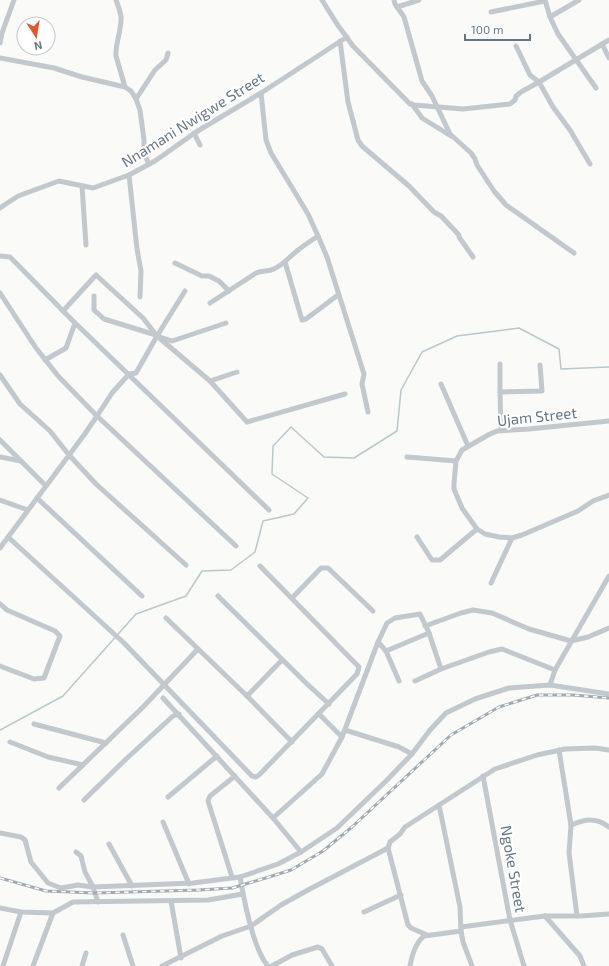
<svg xmlns="http://www.w3.org/2000/svg" width="609" height="966" viewBox="0 0 609 966" font-family="'Exo 2',sans-serif">
	<style>
		.lines { fill: none; stroke-linecap: round; stroke-linejoin: round }
		.stream { stroke: #bbc7cb; stroke-width: 1.5 }
		.minor { stroke: #c3c8cc; stroke-width: 5 }
		.rail-casing { stroke: #a2aab0; stroke-width: 3 }
		.rail { stroke: #fff; stroke-width: 1.5; stroke-dasharray: 4.5; stroke-linecap: butt }
		.labels { text-anchor: middle; stroke-width: 4; stroke-linejoin: round; paint-order: stroke }
		.street-label { font-size: 15px; fill: #657683; stroke: #fff }
	</style>
	<rect width="100%" height="100%" fill="#fafaf8"/>
	<g class="lines">
		<!-- stream -->
		<polyline class="stream" points="0,730 63,696 136,614 186,596 202,571 231,570 255,552 263,521 294,514 308,498 272,474 273,446 291,427 324,457 354,458 397,431 401,390 422,352 457,336 519,328 559,349 561,369 609,367"/>
		<!-- minor -->
		<g class="minor">
			<path d="M116,0C118,5 120,11 121,16C122,30 115,43 116,56L125,87L131,91L136,99L140,110L144,140V154L149,164"/>
			<polyline points="322,0 337,24 353,46 410,104 414,105 463,109 510,104 515,100 516,96 521,92 539,82 609,40"/>
			<polyline points="394,0 395,4 404,17 422,81 432,96 450,134 471,153 475,159 477,165 494,191 506,205 574,253"/>
			<polyline points="545,0 550,17 558,34 596,88"/>
			<polyline points="397,7 419,0"/>
			<polyline points="491,12 545,1"/>
			<polyline points="550,17 579,0"/>
			<polyline points="340,41 348,102 358,140 362,146 409,186 434,212 441,216 459,235 459,237 473,257"/>
			<polyline points="0,43 2,33 14,0"/>
			<polyline points="602,44 609,58"/>
			<polyline points="516,46 530,75 539,82 553,107 570,130 590,164"/>
			<polyline points="0,58 54,68 82,77 125,87"/>
			<polyline points="261,93 266,140 271,153 308,214 318,236 327,257 364,374 362,384 368,412"/>
			<polyline points="136,99 155,70 166,60 168,53"/>
			<polyline points="412,104 422,118 451,136"/>
			<polyline points="194,133 200,145"/>
			<polyline points="129,175 137,249 141,271 140,297"/>
			<polyline points="82,186 86,245"/>
			<polyline points="0,208 18,196 59,181 93,188 129,175 155,161 196,132 261,93 347,37"/>
			<polyline points="0,256 10,257 72,320 269,510"/>
			<polyline points="285,262 302,320 306,319 338,295"/>
			<polyline points="175,263 202,276 209,276 219,281 229,291"/>
			<polyline points="0,293 36,348 59,377 97,416 84,435 0,548"/>
			<polyline points="94,296 94,310 104,319 156,335"/>
			<path d="M210,303L256,273C263,270 268,272 274,269C284,264 289,257 297,251C304,245 311,241 318,236"/>
			<polyline points="63,311 96,275 143,318 157,336 210,381"/>
			<polyline points="226,323 172,341 157,336 136,373 129,374 112,393 97,416 236,546"/>
			<polyline points="157,336 185,291"/>
			<polyline points="45,360 66,348 75,323"/>
			<polyline points="500,364 500,392"/>
			<polyline points="237,372 210,381 247,422 345,394"/>
			<polyline points="0,375 20,404 50,431 69,455 96,484 186,565"/>
			<polyline points="441,384 468,446"/>
			<polyline points="609,421 529,429 497,431 488,435 462,450 456,461 454,483 454,489 462,508 477,529 485,534 499,537 512,538 522,535 578,511 593,501 609,495"/>
			<polyline points="501,430 500,392 542,391 540,365"/>
			<polyline points="0,440 46,486"/>
			<polyline points="0,457 21,461"/>
			<polyline points="407,457 456,461"/>
			<polyline points="37,498 142,596"/>
			<polyline points="0,500 28,510"/>
			<polyline points="8,537 124,643 252,776 256,777 259,775 357,674 359,667 260,566"/>
			<polyline points="417,537 432,560 440,560 477,529"/>
			<polyline points="491,583 512,538"/>
			<polyline points="218,596 306,683 329,704"/>
			<polyline points="292,598 321,568 328,568 373,611"/>
			<polyline points="0,604 7,610 55,631 60,636 44,678 34,679 0,666"/>
			<polyline points="166,618 247,696 292,742"/>
			<polyline points="425,626 461,613 473,610 492,613 529,629 571,641 588,637 609,628"/>
			<polyline points="378,642 386,651"/>
			<polyline points="441,669 489,652 502,649 555,670"/>
			<polyline points="399,681 386,651 429,633"/>
			<polyline points="550,685 555,670 609,576"/>
			<polyline points="247,696 282,660"/>
			<polyline points="163,698 273,818 301,852"/>
			<polyline points="319,714 342,737"/>
			<polyline points="34,724 106,743"/>
			<polyline points="345,730 399,747 412,754"/>
			<polyline points="10,742 48,757 83,765"/>
			<polyline points="559,750 571,825 569,853 577,916"/>
			<polyline points="483,776 510,920 524,966"/>
			<polyline points="59,788 143,707 198,649"/>
			<polyline points="168,797 217,756"/>
			<polyline points="84,800 125,760 173,716 179,714"/>
			<polyline points="439,805 460,907 461,931 463,942 472,966"/>
			<polyline points="273,818 322,774 342,737 378,642 387,623 395,618 420,614 429,633 441,669 415,681"/>
			<polyline points="163,822 189,884"/>
			<path d="M571,825C585,819 596,817 609,827"/>
			<polyline points="0,833 21,837 25,840 31,862 48,883 61,888 78,885 93,887 193,883 240,877 278,864 301,852 337,828 386,781 412,754 430,730 446,713 475,699 509,688 550,685 609,694"/>
			<polyline points="109,844 132,886"/>
			<polyline points="76,852 81,856 85,872 93,887 98,902"/>
			<polyline points="232,877 208,801 210,796 235,776"/>
			<path d="M240,877C244,900 253,949 268,966"/>
			<polyline points="171,901 181,958"/>
			<polyline points="0,908 21,912 53,913 73,902 208,900 243,894"/>
			<polyline points="364,912 401,895"/>
			<polyline points="545,916 580,956 584,966"/>
			<polyline points="461,927 545,916 581,916 609,914"/>
			<polyline points="123,935 133,966"/>
			<polyline points="427,935 411,928 408,925 388,848 390,842 400,834 405,827 495,769 537,755 565,749 595,748 609,750"/>
			<polyline points="3,966 21,912"/>
			<polyline points="33,966 53,913"/>
			<polyline points="82,966 86,953"/>
			<polyline points="162,966 222,936 251,926 281,905 308,890 388,848"/>
			<polyline points="272,966 292,955 318,947 322,949 332,966"/>
			<path d="M410,966C412,955 415,943 424,936L461,931"/>
		</g>
		<defs>
			<polyline id="rail" points="0,878 46,891 95,893 199,890 232,888 269,877 291,870 323,851 352,827 451,735 499,707 537,695 573,695 609,698"/>
		</defs>
		<!-- rail casing -->
		<use href="#rail" class="rail-casing"/>
		<!-- rail -->
		<use href="#rail" class="rail"/>
	</g>
	<g class="labels">
		<!-- street labels -->
		<g class="street-label">
			<text transform="translate(193 120) rotate(-32)" y="5">Nnamani Nwigwe Street</text>
			<text transform="translate(537 417) rotate(-6)" y="5">Ujam Street</text>
			<text transform="translate(513 869) rotate(80)" y="5">Ngoke Street</text>
		</g>
	</g>
	<!-- north arrow -->
	<g transform="translate(36 36) rotate(168)"><circle r="19" fill="#ffffff" stroke="#c1c8cd"/>
	<path d="M0-3L7 15L0 10L-7 15Z" fill="#e4572e"/>
	<text y="-6" font-size="11" font-weight="bold" text-anchor="middle" fill="#657683">N</text>
	</g>
	<!-- scale -->
	<path d="M465 34v6h65v-6" fill="none" stroke="#657683" stroke-width="2"/>
	<text x="471" y="34" font-size="12" fill="#657683" stroke="#ffffff" stroke-width="3" paint-order="stroke">100 m</text>
</svg>
